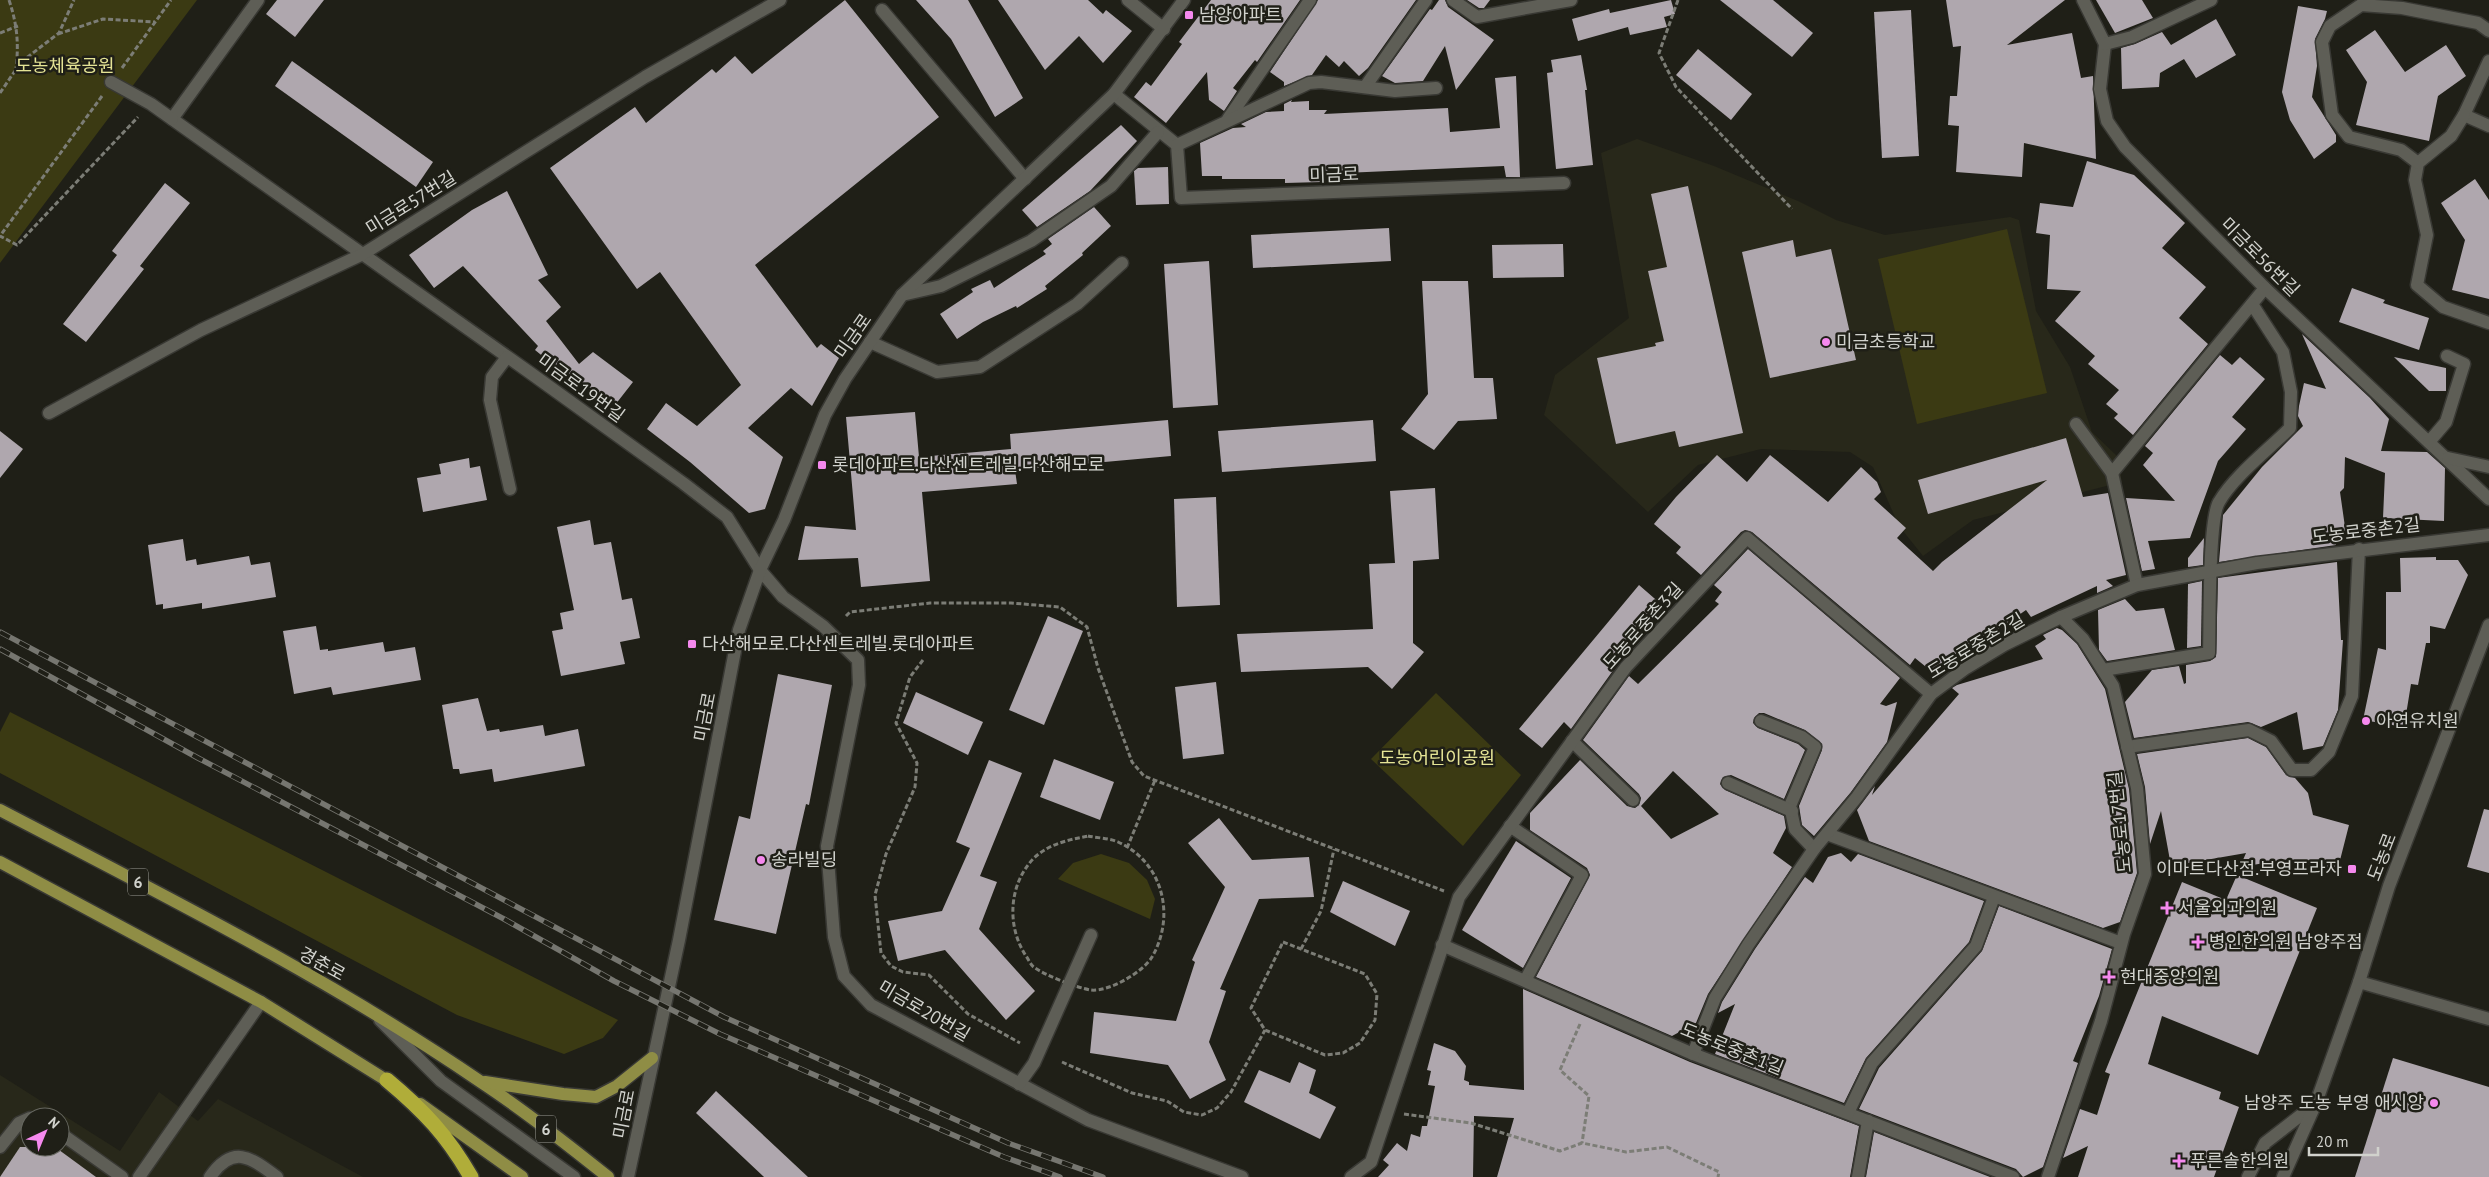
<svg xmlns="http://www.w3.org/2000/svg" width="2489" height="1177" viewBox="0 0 2489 1177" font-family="'PT Sans','Noto Sans KR',sans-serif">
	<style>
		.built { fill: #28281a; fill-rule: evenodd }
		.green { fill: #3b3a13 }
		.building { fill: #afa7ae; fill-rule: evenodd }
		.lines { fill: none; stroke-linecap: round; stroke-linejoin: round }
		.minor-casing { stroke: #393934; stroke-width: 15 }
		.major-casing { stroke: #393934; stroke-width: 15 }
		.highway-casing { stroke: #393934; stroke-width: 18 }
		.path { stroke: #7c7d76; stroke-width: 3; stroke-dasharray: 5 2.5; stroke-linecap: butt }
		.minor { stroke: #5e5e56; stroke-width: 12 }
		.major { stroke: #8f8d45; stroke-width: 12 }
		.highway { stroke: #b0ad39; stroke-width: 15 }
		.rail-casing { stroke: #767670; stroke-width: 5.5 }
		.rail { stroke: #1f1f17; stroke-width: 4; stroke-dasharray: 11; stroke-linecap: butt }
		.poi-dot { fill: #f589ee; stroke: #1f1f17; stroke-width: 2 }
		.labels { text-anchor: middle; stroke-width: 5; stroke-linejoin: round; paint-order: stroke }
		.shield { fill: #1f1f17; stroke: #9c9c96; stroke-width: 1 }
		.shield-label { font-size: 16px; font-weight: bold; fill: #d1d2cd }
		.poi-label { font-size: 18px; fill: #d1d2cd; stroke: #1f1f17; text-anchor: start }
		.park-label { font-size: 18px; fill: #e5e495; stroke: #1f1f17 }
		.street-label { font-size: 18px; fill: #d1d2cd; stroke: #1f1f17 }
	</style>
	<rect width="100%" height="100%" fill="#1f1f17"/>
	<!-- built -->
	<g class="built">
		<polygon points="1637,139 1714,166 1798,201 1836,220 1885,235 2010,217 2019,220 2036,311 2070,367 2092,432 2117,456 2122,482 1973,520 1923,556 1899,526 1873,467 1850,452 1761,449 1698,465 1648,512 1544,415 1555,375 1629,318 1601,153"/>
		<path d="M0,1075L120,1151L159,1092L198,1121L218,1099L363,1177H0ZM30,1117H60V1147H30Z"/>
	</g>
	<!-- green -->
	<g class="green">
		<polygon points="0,0 197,0 0,263"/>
		<polygon points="2007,229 2047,393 1917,424 1878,259"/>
		<polygon points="1436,693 1521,775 1463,846 1371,759"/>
		<polygon points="10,712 618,1020 603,1038 564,1054 457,1015 0,773 0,732"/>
		<polygon points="1101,854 1129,863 1147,880 1155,899 1150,919 1058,879 1073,863"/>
	</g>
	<!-- building -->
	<g class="building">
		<polygon points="277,0 324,0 295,37 266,14"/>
		<polygon points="845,0 939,117 755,265 817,348 821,344 839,358 812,406 791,388 748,428 783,457 765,509 749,513 690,462 647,429 666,403 697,426 741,385 660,272 637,289 550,168 635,107 646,123 712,69 716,73 735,56 752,74"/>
		<polygon points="916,0 968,0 1023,98 995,117 951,39"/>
		<polygon points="998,0 1088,0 1103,14 1106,10 1132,31 1103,63 1079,36 1045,70"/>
		<polygon points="1211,0 1300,0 1257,62 1255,60 1233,88 1237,91 1224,111 1209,100 1207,72 1166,123 1134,97 1146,82 1151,86 1182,44 1179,42"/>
		<polygon points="1318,0 1416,0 1368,68 1359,76 1344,61 1339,67 1326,55 1312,75 1284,86 1284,82 1270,72"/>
		<polygon points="1439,0 1445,0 1448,7 1494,40 1456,90 1445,46 1423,81 1395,83 1382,76 1430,9 1432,10"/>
		<polygon points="1467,0 1490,0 1484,8 1479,8"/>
		<polygon points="1671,0 1675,14 1664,17 1667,27 1630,35 1628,27 1578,41 1572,19 1609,9 1610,13"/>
		<polygon points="1720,0 1773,0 1813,33 1792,57"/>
		<polygon points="1946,0 2065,0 2007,45 2072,33 2081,78 2093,76 2096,159 2024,143 2022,177 1956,172 1959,126 1948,125 1950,96 1957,96 1961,46 1953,47"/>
		<polygon points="2096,0 2142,0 2153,18 2115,33"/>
		<polygon points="2298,6 2327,11 2325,19 2315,39 2317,66 2312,97 2336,135 2336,142 2314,159 2290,120 2282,92"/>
		<polygon points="1911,10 1919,156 1882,158 1874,12"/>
		<polygon points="2216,19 2236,55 2196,78 2184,59 2160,73 2159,87 2122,89 2121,48 2135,44 2162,32 2171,45"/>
		<polygon points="2375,30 2405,72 2446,45 2466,76 2438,96 2429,141 2356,125 2367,82 2346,50"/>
		<polygon points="1698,49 1752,94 1731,120 1676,75"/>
		<polygon points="1581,55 1587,90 1585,90 1593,165 1556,169 1547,73 1553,72 1551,60"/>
		<polygon points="292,61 433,162 416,187 275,86"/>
		<polygon points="1516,76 1520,177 1506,177 1504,166 1321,174 1322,182 1285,183 1285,179 1222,179 1222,176 1202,176 1200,143 1233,128 1246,127 1241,124 1266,112 1284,111 1284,104 1292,100 1291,102 1309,101 1309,110 1327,110 1324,114 1448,108 1450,132 1500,128 1495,78"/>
		<polygon points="1121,125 1137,141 1090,191 1037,227 1022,210"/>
		<polygon points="2087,161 2134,175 2185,223 2162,248 2206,287 2179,318 2208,344 2133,435 2114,418 2118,414 2106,404 2119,390 2088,364 2095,356 2055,321 2081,291 2047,289 2050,235 2036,233 2040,203 2073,207"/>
		<polygon points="1168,167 1169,204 1136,205 1134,171 1138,168"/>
		<polygon points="2475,179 2489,200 2489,299 2452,290 2465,240 2441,203"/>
		<polygon points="165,183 190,203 140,266 144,269 86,342 63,324 117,255 112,251"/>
		<polygon points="1688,186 1743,433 1679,447 1675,431 1616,444 1597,358 1656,346 1655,343 1664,341 1648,271 1667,267 1651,194"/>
		<polygon points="507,191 548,275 538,280 561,307 546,321 579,364 593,352 633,382 615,405 561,368 561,371 535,350 538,346 463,266 434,288 409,255 472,210"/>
		<polygon points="1094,207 1111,226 1082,253 1083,255 1045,286 1047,289 1017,308 1016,306 983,322 957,339 940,314 973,292 971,289 990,280 994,288 1046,254 1043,251 1052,244 1048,239"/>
		<polygon points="1389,228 1391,261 1253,268 1251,235"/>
		<polygon points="1793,240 1796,257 1831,249 1856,360 1770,378 1742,252"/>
		<polygon points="1563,244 1564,277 1493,278 1492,245"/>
		<polygon points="1209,261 1218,405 1173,408 1164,264"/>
		<polygon points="1422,281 1468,281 1474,378 1493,378 1497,419 1458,421 1434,450 1401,429 1428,394"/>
		<polygon points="2352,288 2385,300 2383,303 2429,318 2419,350 2339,322"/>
		<polygon points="2302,334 2370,398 2389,419 2381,451 2427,452 2445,468 2444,521 2383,518 2385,473 2345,457 2344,488 2340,492 2346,534 2335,535 2336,545 2219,562 2223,515 2262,467 2303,426 2298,416 2299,406 2304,383 2326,389"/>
		<polygon points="2220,355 2232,365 2240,357 2265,379 2232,417 2246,429 2218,461 2190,538 2148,541 2155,569 2142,571 2126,498 2175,501 2143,465 2153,453 2145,446"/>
		<polygon points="2394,357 2446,368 2446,391 2429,391"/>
		<polygon points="915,412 919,457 1011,449 1010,434 1168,420 1171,456 1015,470 1017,484 922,492 930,581 861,587 858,558 798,560 805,526 856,530 846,417"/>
		<polygon points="1373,420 1376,461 1222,472 1218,431"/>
		<polygon points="0,431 23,449 0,478"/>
		<polygon points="2066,438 2083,497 2108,493 2126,575 2106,580 2113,586 2097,593 2097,586 2031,617 2026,610 1980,642 1981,644 1936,675 1915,658 1910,665 1752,532 1745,530 1741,532 1701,575 1676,553 1681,547 1654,524 1676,497 1717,455 1747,482 1770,455 1828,502 1861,467 1877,482 1881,492 1874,499 1906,528 1897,538 1933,571 1942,562 2047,480 1928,514 1918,480"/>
		<polygon points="469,458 470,468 480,466 487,500 423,512 417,478 441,474 439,464"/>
		<polygon points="1435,488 1439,559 1413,561 1413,643 1424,652 1392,689 1368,667 1241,672 1237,634 1373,629 1369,564 1395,563 1390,491"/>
		<polygon points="1216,497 1220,605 1177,607 1174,499"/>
		<polygon points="590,520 594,545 611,542 622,600 632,598 640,638 620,642 625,664 561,676 552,631 563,629 560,613 574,610 557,527"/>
		<polygon points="2204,538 2203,565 2188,567 2188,558"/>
		<polygon points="183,539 186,561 196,559 197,565 249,556 251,565 270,562 276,597 202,609 202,603 163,609 163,604 156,605 148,545"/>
		<path d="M1748,549L1900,678L1880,704L1886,706L1897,702L1887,742L1851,792L1814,836L1802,825L1799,806L1822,750V744L1805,730L1764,713H1759L1754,718L1753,723L1758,728L1798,744L1805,750L1784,799L1731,775L1723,777L1720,784L1725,790L1784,816L1786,828L1773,853L1792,867L1708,994L1696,1023L1672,1036L1536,977L1590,875L1587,868L1530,830V813L1580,760L1627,806L1635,808L1639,805L1641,798L1639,794L1583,740L1629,676L1638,684L1719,604L1715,601L1722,592L1714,585ZM1673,771L1719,814L1671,839L1641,806Z"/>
		<polygon points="2436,557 2436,560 2458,560 2468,575 2445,629 2430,626 2430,643 2426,643 2418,685 2411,684 2404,727 2363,720 2378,648 2386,650 2386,592 2401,592 2400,558"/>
		<polygon points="2337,562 2341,640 2343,640 2338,710 2323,746 2303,750 2297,712 2261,727 2248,722 2134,738 2125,702 2152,670 2179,666 2184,684 2186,683 2186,665 2210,661 2216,657 2218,578"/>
		<polygon points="2202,581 2201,646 2187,648 2188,584"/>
		<polygon points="1639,585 1662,605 1614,662 1617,665 1571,729 1564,722 1542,748 1519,729"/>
		<polygon points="2125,599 2136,611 2164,608 2175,650 2107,661 2099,650 2098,610"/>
		<polygon points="1048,616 1083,631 1044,725 1009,710"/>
		<polygon points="316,626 320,650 328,649 328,651 383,642 385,652 415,647 421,680 333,695 331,687 294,694 283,631"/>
		<polygon points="2057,628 2062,630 2077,644 2105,689 2129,789 2137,873 2120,922 2103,928 1869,841 1857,810 1875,786 1872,795 1959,694 1952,688 1957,685 2043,659 2035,646 2046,639 2043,635"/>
		<polygon points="778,674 832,685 809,805 806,804 776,934 714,920 739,816 750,819"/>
		<polygon points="1216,682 1224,754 1183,759 1175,687"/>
		<polygon points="916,692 983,722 968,755 903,723"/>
		<polygon points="478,698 487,731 499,729 500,732 543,725 545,736 578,729 585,766 494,782 492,769 460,774 459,769 453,769 442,705"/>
		<polygon points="2248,738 2266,747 2286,775 2295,778 2308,793 2313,815 2349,825 2337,872 2289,859 2240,867 2246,853 2171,866 2161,811 2150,844 2145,787 2137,754"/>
		<polygon points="1054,759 1114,782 1100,820 1040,797"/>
		<polygon points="989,760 1022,773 980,876 997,882 979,929 1035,991 1006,1020 945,950 898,961 888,921 942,911 970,848 956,842"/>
		<polygon points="2484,809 2489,810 2489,873 2467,867"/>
		<polygon points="1219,818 1252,860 1309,857 1314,897 1259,899 1220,989 1226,991 1209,1042 1226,1080 1190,1099 1168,1065 1090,1053 1094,1012 1176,1021 1195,962 1192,960 1225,887 1188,843"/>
		<polygon points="1516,841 1571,878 1523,968 1462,930"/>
		<polygon points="1841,853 1851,862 1858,854 1984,901 1969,942 1866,1058 1844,1103 1715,1054 1735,1004 1718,1013 1722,1002 1755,949 1805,877 1813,883 1828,857"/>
		<polygon points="2237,875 2317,908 2258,1055 2162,1016 2148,1064 2221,1092 2219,1099 2239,1107 2214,1177 2078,1177 2088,1146 2063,1158 2080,1109 2097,1115 2110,1074 2105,1072 2182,882 2226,900"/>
		<polygon points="1343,881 1410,911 1395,946 1330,912"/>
		<polygon points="1999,906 2112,949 2099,996 2073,1061 2078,1063 2043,1167 2023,1177 2016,1169 1859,1109 1879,1068 1982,951"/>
		<polygon points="1523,989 1690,1062 1859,1126 1850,1177 1497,1177 1514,1118 1474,1116 1473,1177 1378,1177 1389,1165 1383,1160 1397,1143 1407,1151 1411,1134 1420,1137 1422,1126 1427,1126 1435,1086 1428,1085 1431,1071 1427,1070 1434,1043 1455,1051 1466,1066 1464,1080 1469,1082 1469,1085 1524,1090"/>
		<polygon points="2393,1058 2489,1087 2489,1177 2355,1177"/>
		<polygon points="1299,1062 1316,1070 1309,1093 1336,1107 1320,1139 1244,1102 1259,1070 1290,1083"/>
		<polygon points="716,1091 808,1177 764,1177 696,1113"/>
		<polygon points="1874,1132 1990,1177 1866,1177"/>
		<polygon points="20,1147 55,1147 96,1177 0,1177"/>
	</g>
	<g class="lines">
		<defs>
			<g id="minor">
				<polyline points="258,0 172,119 529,372 683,483 727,517 760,570 783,597 823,626 858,660 859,685 827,846 834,937 844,976 871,1005 1088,1120 1242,1177"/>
				<polyline points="1128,0 1164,29"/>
				<polyline points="1453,0 1477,17 1571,0"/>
				<polyline points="2083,0 2105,44 2100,89 2107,121 2125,147 2265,288 2489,499"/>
				<polyline points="882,10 1025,179"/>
				<polyline points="2105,44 2132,37 2211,0"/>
				<polyline points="2489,61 2464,115 2489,126"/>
				<polyline points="111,82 151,104 172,119"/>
				<polyline points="1365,87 1426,0"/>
				<polyline points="1114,94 1177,145 1181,198 1564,183"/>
				<polyline points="2464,115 2451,136 2418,163 2415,180 2427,235 2417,285 2443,307 2489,323"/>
				<polyline points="1228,119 1310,0"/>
				<polyline points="1177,145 1309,83 1321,82 1395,91 1436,88"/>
				<polyline points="2418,163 2401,150 2349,137 2332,115 2322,42 2330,26 2361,5 2402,8 2478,23 2489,31"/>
				<polyline points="902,295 941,286 1031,241 1111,186 1158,132"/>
				<polyline points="870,342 937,372 980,367 1077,304 1122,263"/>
				<polyline points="507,357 492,377 490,400 510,489"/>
				<polyline points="49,413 201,330 363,254 645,77 780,0"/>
				<polyline points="2076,424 2112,473 2137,585"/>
				<polyline points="2429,442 2446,422 2464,364 2447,356"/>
				<polyline points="2448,458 2489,467"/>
				<polyline points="2112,473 2265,288"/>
				<path d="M2103,670L2209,653C2210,626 2208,520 2219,502C2234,476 2268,450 2290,428L2291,392L2283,352L2252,304"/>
				<polyline points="1761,721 1802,737 1815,747 1790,806 1795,829 1814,849"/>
				<polyline points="1572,741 1633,800"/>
				<polyline points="2127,747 2249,730 2271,741 2292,770 2311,770 2329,752 2352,696 2359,549"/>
				<polyline points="1728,783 1792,811"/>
				<polyline points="1510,826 1582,875 1526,979"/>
				<polyline points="1827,834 2121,943"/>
				<polyline points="1442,945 1693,1054 2013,1177"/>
				<polyline points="2359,982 2489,1019"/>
				<polyline points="380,1020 441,1081 574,1177"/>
				<polyline points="1693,1054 1715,998 1748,945 1814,849 1857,797 1931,694 1966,668 2004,645 2061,617 2137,585 2257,563 2489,535"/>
				<polyline points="1019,1084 1034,1063 1091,935"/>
				<polyline points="1848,1113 1872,1063 1976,946 1994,897"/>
				<polyline points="60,1133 122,1177"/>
				<polyline points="0,1147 19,1123 30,1118"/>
				<polyline points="139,1177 261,1002"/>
				<path d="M210,1177C233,1144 250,1157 277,1177"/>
				<polyline points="628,1177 679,940 739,630 760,570 784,520 825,415 845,379 902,295 1114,94 1184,0"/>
				<polyline points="1351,1177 1371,1162 1459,897 1626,667 1747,538 1931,694"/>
				<polyline points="1858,1177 1868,1121"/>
				<polyline points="2048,1177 2101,1021 2124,934 2145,874 2137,788 2113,686 2083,639 2061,617"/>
				<polyline points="2248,1177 2265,1143 2314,1105"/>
				<polyline points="2283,1177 2316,1103 2359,982 2389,886 2489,625"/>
			</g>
			<g id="major">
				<path d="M0,810C163,895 329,978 481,1082C525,1111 567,1144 608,1177"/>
				<polyline points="0,862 261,1002 394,1085"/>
				<polyline points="485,1082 563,1094 596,1097 617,1086 652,1058"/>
				<polyline points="420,1104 522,1177"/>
			</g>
			<path id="highway" d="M387,1080C424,1111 447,1135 471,1177"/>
		</defs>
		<!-- minor casing -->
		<use href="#minor" class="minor-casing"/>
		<!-- major casing -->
		<use href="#major" class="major-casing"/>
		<!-- highway casing -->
		<use href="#highway" class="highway-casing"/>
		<!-- path -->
		<g class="path">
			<path d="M9,0C17,24 19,43 16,68"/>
			<polyline points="1678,0 1659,53 1676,87 1792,209"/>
			<polyline points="0,33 18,26"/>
			<polyline points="58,34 103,19 155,22"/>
			<polyline points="122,68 171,0"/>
			<polyline points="0,93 21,62 59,33 74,0"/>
			<polyline points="102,96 0,236 17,245 138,117"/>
			<polyline points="846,616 850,612 930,603 1011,603 1060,607 1087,627 1098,668 1132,762 1144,776 1444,891"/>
			<polyline points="923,660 910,677 896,723 917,763 915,787 886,854 875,895 881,953 891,966 903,972 929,975 968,1014 1020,1043"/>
			<path d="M1088,836C1097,838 1109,838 1118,842C1163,862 1176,916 1152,957C1143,972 1109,992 1091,990C1077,988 1047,976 1035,968C1031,966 1029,960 1026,956C1007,927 1008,886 1033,859C1048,844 1068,840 1088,836Z"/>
			<polyline points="1127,848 1155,780"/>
			<polygon points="1283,942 1365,974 1377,994 1375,1020 1360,1043 1343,1053 1325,1055 1265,1030 1251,1008"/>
			<polyline points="1301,949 1321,911 1334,849"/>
			<polyline points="1580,1024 1560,1070 1589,1096 1582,1143"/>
			<polyline points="1062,1062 1132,1093 1167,1101 1184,1112 1202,1115 1217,1108 1231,1092 1265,1030"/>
			<polyline points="1404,1114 1471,1123 1560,1151 1582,1143 1626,1152 1667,1147 1719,1172 1718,1177"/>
		</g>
		<!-- minor -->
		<use href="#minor" class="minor"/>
		<!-- major -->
		<use href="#major" class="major"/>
		<!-- highway -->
		<use href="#highway" class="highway"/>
		<defs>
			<g id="rail">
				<polyline points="0,632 724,1017 1008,1143 1103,1177"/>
				<polyline points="0,649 198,758 504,919 614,981 720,1034 1004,1157 1060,1177"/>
			</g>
		</defs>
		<!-- rail casing -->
		<use href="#rail" class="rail-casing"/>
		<!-- rail -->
		<use href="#rail" class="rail"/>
	</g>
	<!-- markers -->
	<g class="poi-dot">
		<rect x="1184" y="10" width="10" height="10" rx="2.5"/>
		<circle cx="1826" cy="342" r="5"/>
		<rect x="817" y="460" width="10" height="10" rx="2.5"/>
		<rect x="687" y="639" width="10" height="10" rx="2.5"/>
		<circle cx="2366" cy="721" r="5"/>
		<circle cx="761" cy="860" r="5"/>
		<rect x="2347" y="864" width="10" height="10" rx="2.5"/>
		<path d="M2164.5 900.5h5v5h5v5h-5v5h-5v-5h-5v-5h5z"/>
		<path d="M2195.5 934.5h5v5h5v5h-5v5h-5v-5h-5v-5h5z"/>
		<path d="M2106.5 969.5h5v5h5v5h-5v5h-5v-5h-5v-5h5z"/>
		<circle cx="2434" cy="1103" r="5"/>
		<path d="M2176.5 1153.5h5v5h5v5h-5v5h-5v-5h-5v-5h5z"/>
	</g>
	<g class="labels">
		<!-- shield labels -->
		<g class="shield">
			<rect x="128" y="868.5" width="20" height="27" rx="4"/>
			<rect x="536" y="1115.5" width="20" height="27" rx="4"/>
		</g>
		<g class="shield-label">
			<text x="138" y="888">6</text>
			<text x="546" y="1135">6</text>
		</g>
		<!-- poi labels -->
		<g class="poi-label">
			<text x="1199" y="21">남양아파트</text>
			<text x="1836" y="348">미금초등학교</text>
			<text x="832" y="471">롯데아파트.다산센트레빌.다산해모로</text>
			<text x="702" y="650">다산해모로.다산센트레빌.롯데아파트</text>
			<text x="2376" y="727">아연유치원</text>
			<text x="771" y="866">송라빌딩</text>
			<text x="2342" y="875" text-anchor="end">이마트다산점.부영프라자</text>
			<text x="2178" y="914">서울외과의원</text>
			<text x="2209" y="948">병인한의원 남양주점</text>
			<text x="2120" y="983">현대중앙의원</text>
			<text x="2424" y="1109" text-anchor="end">남양주 도농 부영 애시앙</text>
			<text x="2190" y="1167">푸른솔한의원</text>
		</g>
		<!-- park labels -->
		<g class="park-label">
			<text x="65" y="72">도농체육공원</text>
			<text x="1437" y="764">도농어린이공원</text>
		</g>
		<!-- street labels -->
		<g class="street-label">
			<text transform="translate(1334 175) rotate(-2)" y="6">미금로</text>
			<text transform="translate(411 203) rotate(-32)" y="6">미금로57번길</text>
			<text transform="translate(2260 257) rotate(45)" y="6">미금로56번길</text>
			<text transform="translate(853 336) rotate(-55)" y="6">미금로</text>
			<text transform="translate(581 388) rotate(36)" y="6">미금로19번길</text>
			<text transform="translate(2366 531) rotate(-7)" y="6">도농로중촌2길</text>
			<text transform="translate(1643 626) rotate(-48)" y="6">도농로중촌3길</text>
			<text transform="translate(1976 646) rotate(-31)" y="6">도농로중촌2길</text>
			<text transform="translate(705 717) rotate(-79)" y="6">미금로</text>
			<text transform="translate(2120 822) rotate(-96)" y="6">도농로17번길</text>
			<text transform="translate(2382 857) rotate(-69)" y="6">도농로</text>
			<text transform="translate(322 964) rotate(29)" y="6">경춘로</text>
			<text transform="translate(924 1011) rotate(30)" y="6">미금로20번길</text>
			<text transform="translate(1732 1049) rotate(22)" y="6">도농로중촌1길</text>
			<text transform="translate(624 1114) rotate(-79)" y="6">미금로</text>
		</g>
	</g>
	<!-- north arrow -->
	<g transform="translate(45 1132) rotate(44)"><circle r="24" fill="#1f1f17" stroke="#666760"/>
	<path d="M0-4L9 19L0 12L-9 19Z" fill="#f589ee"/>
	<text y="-8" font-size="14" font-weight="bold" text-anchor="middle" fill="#d1d2cd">N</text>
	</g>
	<!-- scale -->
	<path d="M2309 1147v8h69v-8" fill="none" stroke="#d1d2cd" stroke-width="2.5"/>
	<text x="2316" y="1147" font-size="15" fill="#d1d2cd" stroke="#1f1f17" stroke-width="4" paint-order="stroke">20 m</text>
</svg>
